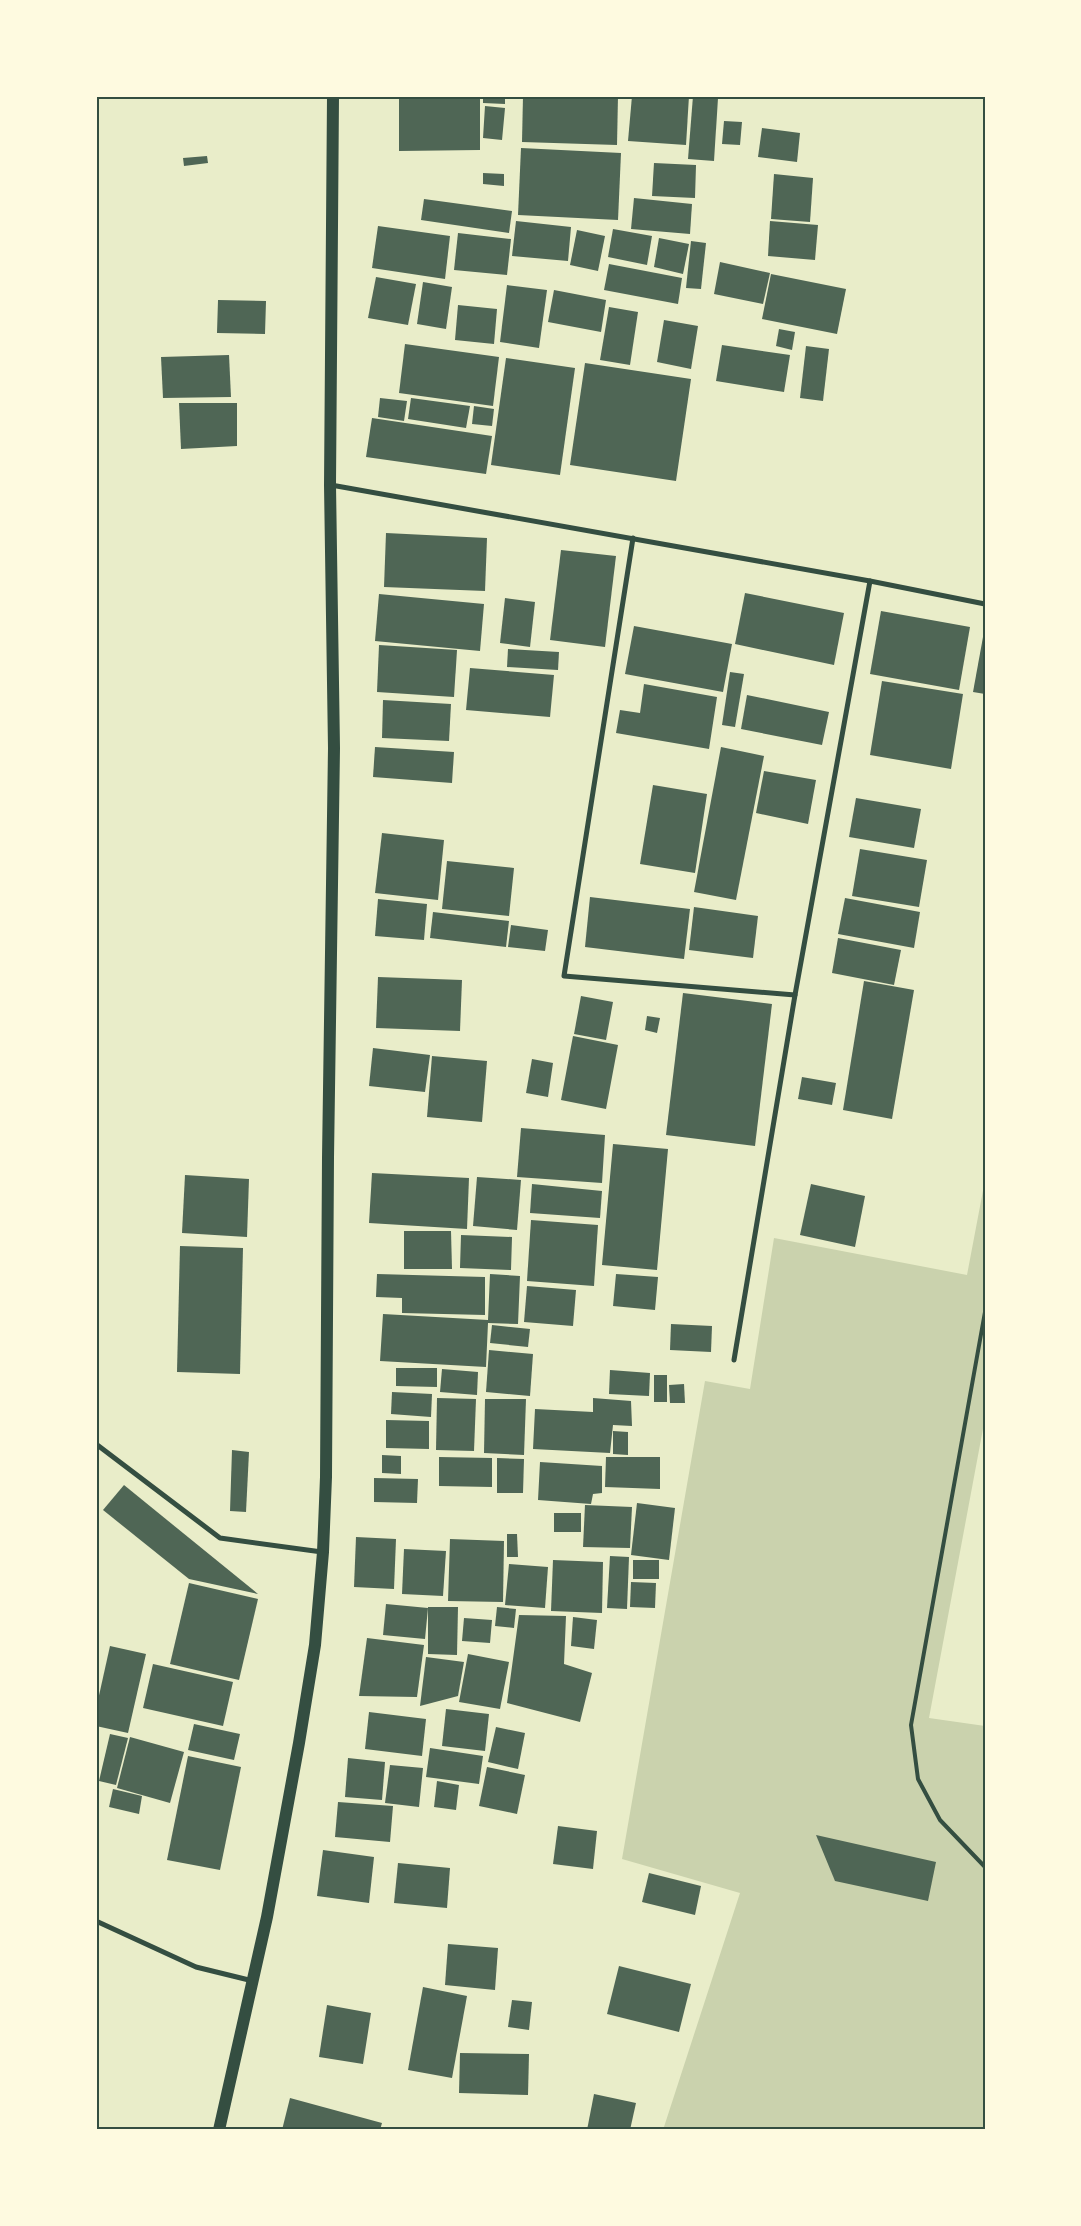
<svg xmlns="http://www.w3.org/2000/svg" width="1081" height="2226" viewBox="0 0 1081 2226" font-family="Quicksand,sans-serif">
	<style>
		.green { fill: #cad2ad }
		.building { fill: #4f6655 }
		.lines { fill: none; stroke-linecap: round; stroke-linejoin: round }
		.service { stroke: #344e41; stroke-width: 4 }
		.minor { stroke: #344e41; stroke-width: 5 }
		.primary { stroke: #344e41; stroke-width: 12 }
		.neatline { fill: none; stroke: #344e41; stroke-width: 2 }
	</style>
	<rect width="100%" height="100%" fill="#e9edc9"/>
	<!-- green -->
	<polygon class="green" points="985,1180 985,1418 929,1718 985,1726 985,2130 663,2130 740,1893 622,1859 705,1381 750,1389 774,1238 967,1275"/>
	<!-- building -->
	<g class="building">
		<polygon points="399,96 480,96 480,150 399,151"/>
		<polygon points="483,96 505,96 505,104 483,103"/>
		<polygon points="523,96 618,96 617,145 522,142"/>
		<polygon points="632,96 689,96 686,145 628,141"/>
		<polygon points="693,96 718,98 714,161 688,159"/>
		<polygon points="485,106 505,108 502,140 483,138"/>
		<polygon points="724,121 742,122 740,145 722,144"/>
		<polygon points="762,128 800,133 797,162 758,157"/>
		<polygon points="521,148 621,153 618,220 518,215"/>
		<polygon points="207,156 208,163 184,166 183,158"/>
		<polygon points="654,163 696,165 695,198 652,196"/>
		<polygon points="483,173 504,174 504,186 483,184"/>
		<polygon points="774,174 813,178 810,222 771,219"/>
		<polygon points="634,198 692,204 690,234 631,229"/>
		<polygon points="424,199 512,211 509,233 421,220"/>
		<polygon points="516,221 571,227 568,261 512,256"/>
		<polygon points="770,221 818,225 815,260 768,256"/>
		<polygon points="378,226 450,236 445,279 372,268"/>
		<polygon points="613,229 652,236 647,265 608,257"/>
		<polygon points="577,230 605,236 598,271 570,265"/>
		<polygon points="458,233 511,239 507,275 454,270"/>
		<polygon points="659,238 689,244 683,274 654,267"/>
		<polygon points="691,241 706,243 701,289 686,288"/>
		<polygon points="720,262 770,273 763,304 714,294"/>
		<polygon points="609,264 682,278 678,304 604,290"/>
		<polygon points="771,274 846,289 837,334 762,319"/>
		<polygon points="376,277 416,284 408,325 368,318"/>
		<polygon points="423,282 452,287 446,329 417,324"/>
		<polygon points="507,285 547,290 539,348 500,342"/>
		<polygon points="554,290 606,300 601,332 548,322"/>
		<polygon points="218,300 266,301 265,334 217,333"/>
		<polygon points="458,305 497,309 494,344 455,340"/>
		<polygon points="609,307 638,312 630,365 600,360"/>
		<polygon points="664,320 698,326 691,369 657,362"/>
		<polygon points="779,329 795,332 792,350 776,346"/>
		<polygon points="405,344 499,357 493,406 399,393"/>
		<polygon points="722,345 790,355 784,392 716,381"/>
		<polygon points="806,346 829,349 823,401 800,398"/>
		<polygon points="229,355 231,397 163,398 161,357"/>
		<polygon points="506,358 575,368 560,475 491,465"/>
		<polygon points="585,363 691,379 676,481 570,465"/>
		<polygon points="380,398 407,401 404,421 378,417"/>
		<polygon points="411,398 470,406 466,428 408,419"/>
		<polygon points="179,403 237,403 237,446 181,449"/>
		<polygon points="474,406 494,409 492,426 472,424"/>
		<polygon points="372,418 492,436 486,474 366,457"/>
		<polygon points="386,533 487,538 485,591 384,587"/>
		<polygon points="561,550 616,556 605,647 550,640"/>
		<polygon points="745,593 844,613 834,665 735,644"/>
		<polygon points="379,594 484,604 480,651 375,641"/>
		<polygon points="505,598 535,602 530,647 500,643"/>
		<polygon points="881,611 970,627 959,690 870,674"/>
		<polygon points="634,626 732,644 723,692 625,674"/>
		<polygon points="983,637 985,638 985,694 973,692"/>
		<polygon points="379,645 457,650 454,697 377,692"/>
		<polygon points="508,649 559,652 558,670 507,667"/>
		<polygon points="470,668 554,675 550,717 466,710"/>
		<polygon points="730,672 744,674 735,727 722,725"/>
		<polygon points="882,681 963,694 951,769 870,755"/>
		<polygon points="644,684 717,697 709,749 616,733 620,710 640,713"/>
		<polygon points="747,695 829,712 822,745 741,729"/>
		<polygon points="383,700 451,704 449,741 382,738"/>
		<polygon points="375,747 454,752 452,783 373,777"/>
		<polygon points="721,747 764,756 736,900 694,892"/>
		<polygon points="764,771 816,780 808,824 756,813"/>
		<polygon points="653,785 707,794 695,873 640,864"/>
		<polygon points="856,798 921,809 914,848 849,837"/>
		<polygon points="382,833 444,840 438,900 375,893"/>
		<polygon points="860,849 927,860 919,907 852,896"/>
		<polygon points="447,861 514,868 509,916 442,909"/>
		<polygon points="590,897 690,909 684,959 585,947"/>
		<polygon points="845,898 920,912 914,948 838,934"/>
		<polygon points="378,899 427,904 424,940 375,936"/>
		<polygon points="694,907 758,916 753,958 689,950"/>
		<polygon points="433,912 509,921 506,947 430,938"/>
		<polygon points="511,925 548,930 545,951 508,947"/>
		<polygon points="838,938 901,950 894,985 832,973"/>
		<polygon points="378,977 462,980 460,1031 376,1028"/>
		<polygon points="864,981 914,990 892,1119 843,1110"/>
		<polygon points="683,993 772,1004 755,1146 666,1135"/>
		<polygon points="581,996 613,1002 606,1040 574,1034"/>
		<polygon points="647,1016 660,1018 657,1033 645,1030"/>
		<polygon points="573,1036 618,1045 606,1109 561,1100"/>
		<polygon points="373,1048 430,1055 425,1092 369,1086"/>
		<polygon points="432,1056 487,1061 482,1122 427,1117"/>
		<polygon points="532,1059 553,1063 548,1097 526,1093"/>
		<polygon points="802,1077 836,1083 832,1105 798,1099"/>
		<polygon points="521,1128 605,1135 602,1183 517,1177"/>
		<polygon points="613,1144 668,1149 657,1270 602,1265"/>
		<polygon points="372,1173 469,1178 467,1229 369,1223"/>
		<polygon points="185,1175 249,1179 247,1237 182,1233"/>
		<polygon points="477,1177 521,1180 517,1230 473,1226"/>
		<polygon points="532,1184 602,1191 600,1218 530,1213"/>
		<polygon points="811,1184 865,1196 855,1247 800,1235"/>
		<polygon points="531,1220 598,1225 594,1286 527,1281"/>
		<polygon points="404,1231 451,1231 452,1269 404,1269"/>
		<polygon points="461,1235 512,1237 511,1270 460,1268"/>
		<polygon points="180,1246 243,1248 240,1374 177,1372"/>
		<polygon points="377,1274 485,1277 485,1315 402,1313 402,1298 376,1297"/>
		<polygon points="490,1274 520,1276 518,1324 488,1323 486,1367 380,1361 383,1314 488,1320"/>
		<polygon points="616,1274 658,1277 655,1310 613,1306"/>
		<polygon points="527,1286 576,1290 573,1326 524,1322"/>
		<polygon points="671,1324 712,1326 711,1352 670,1350"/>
		<polygon points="492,1325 530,1329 528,1347 490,1343"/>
		<polygon points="489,1350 533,1354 530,1396 486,1392"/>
		<polygon points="396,1368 437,1368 437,1387 396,1386"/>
		<polygon points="442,1369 478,1372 477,1395 440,1392"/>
		<polygon points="610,1370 650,1373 649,1396 609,1394"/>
		<rect x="654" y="1375" width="13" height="27"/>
		<polygon points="684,1384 685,1403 670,1403 669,1385"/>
		<polygon points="392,1392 432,1394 431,1417 391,1414"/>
		<polygon points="437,1398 476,1399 474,1451 436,1450"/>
		<polygon points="593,1398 631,1401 632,1426 613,1425 610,1453 533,1449 535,1409 593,1412"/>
		<polygon points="485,1399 526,1399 524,1455 484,1453"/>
		<polygon points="386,1420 429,1421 429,1449 386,1448"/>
		<polygon points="613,1431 628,1432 628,1455 613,1454"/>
		<polygon points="232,1450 249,1452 246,1512 230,1511"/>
		<polygon points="382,1455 401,1456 401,1474 382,1473"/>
		<polygon points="439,1457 492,1458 492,1487 439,1486"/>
		<polygon points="606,1457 660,1457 660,1489 605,1487"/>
		<polygon points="497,1458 524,1459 523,1493 497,1493"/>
		<polygon points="540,1462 602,1466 602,1493 593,1494 591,1504 538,1500"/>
		<polygon points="374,1478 418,1479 417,1503 374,1502"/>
		<polygon points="124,1485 258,1594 189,1579 103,1510"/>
		<polygon points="637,1503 675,1508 669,1560 631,1555"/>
		<polygon points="585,1505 632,1507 630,1548 583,1547"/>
		<rect x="554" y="1513" width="27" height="19"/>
		<polygon points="507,1534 517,1534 518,1557 507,1557"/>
		<polygon points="356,1537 396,1539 394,1589 354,1587"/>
		<polygon points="450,1539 504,1541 503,1602 448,1601"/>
		<polygon points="404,1549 446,1551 443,1596 402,1594"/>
		<polygon points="610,1556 629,1557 627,1609 607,1608"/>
		<polygon points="553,1560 603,1562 602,1613 551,1611"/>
		<rect x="633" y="1560" width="26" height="19"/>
		<polygon points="509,1564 548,1567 545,1608 505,1605"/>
		<polygon points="631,1582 656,1583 655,1608 630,1607"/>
		<polygon points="189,1583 258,1599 239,1680 170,1664"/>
		<polygon points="386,1604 428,1608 425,1639 383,1635"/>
		<polygon points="428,1607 458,1607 457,1655 428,1654"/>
		<polygon points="497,1607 516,1609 514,1628 495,1626"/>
		<polygon points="519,1615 566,1616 564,1664 592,1673 580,1722 507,1703"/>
		<polygon points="573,1617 597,1620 594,1649 571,1646"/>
		<polygon points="464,1618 492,1620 490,1643 462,1641"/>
		<polygon points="367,1638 424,1645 417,1697 359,1696"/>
		<polygon points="110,1646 146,1654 128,1733 96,1726 96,1709"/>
		<polygon points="468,1654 509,1662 500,1709 459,1702"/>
		<polygon points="426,1657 464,1662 458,1696 420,1706"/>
		<polygon points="153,1664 233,1682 223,1726 143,1708"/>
		<polygon points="446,1709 489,1714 485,1751 442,1746"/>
		<polygon points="369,1712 426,1719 422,1756 365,1749"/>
		<polygon points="194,1724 240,1734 234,1760 188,1750"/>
		<polygon points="496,1727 525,1733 518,1769 488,1762"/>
		<polygon points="110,1734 128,1738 116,1785 99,1781"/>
		<polygon points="130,1737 184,1752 170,1803 117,1788"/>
		<polygon points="430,1748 483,1756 479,1784 426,1777"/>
		<polygon points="188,1756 241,1767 220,1870 167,1860"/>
		<polygon points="348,1758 385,1762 382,1800 345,1797"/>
		<polygon points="390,1765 423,1768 419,1807 385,1803"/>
		<polygon points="487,1767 525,1775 517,1814 479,1806"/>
		<polygon points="437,1781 459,1785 456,1810 434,1807"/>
		<polygon points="113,1789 142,1796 139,1814 109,1807"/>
		<polygon points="338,1802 393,1806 390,1842 335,1837"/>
		<polygon points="558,1826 597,1831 593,1869 553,1864"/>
		<polygon points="816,1835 936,1862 928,1901 835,1881"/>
		<polygon points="323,1850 374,1857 369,1903 317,1896"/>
		<polygon points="398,1863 450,1868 447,1908 394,1903"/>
		<polygon points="649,1873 701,1886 695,1915 642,1902"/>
		<polygon points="448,1944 498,1948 495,1990 445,1985"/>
		<polygon points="619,1966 691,1984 679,2032 607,2014"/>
		<polygon points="423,1987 467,1996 452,2078 408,2070"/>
		<polygon points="512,2000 532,2002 529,2030 508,2027"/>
		<polygon points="327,2005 371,2013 363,2064 319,2057"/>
		<polygon points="460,2053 529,2054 528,2095 459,2093"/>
		<polygon points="594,2094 636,2103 630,2130 587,2130"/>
		<polygon points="290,2098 382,2123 380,2130 282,2130"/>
	</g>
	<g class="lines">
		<!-- service -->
		<polyline class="service" points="985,1312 911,1725 918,1779 940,1820 985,1867"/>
		<!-- minor -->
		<g class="minor">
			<polyline points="331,485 870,581 985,604"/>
			<polyline points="633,538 564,976 795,995"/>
			<polyline points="734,1360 795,995 870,581"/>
			<polyline points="96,1444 220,1538 322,1552"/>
			<polyline points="96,1921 196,1967 253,1981"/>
		</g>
		<!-- primary -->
		<polyline class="primary" points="219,2130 267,1917 299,1743 315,1645 323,1552 326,1477 328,1158 334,748 330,485 333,96"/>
	</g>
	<!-- border -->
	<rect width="1081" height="2226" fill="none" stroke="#fefae0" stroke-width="195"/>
	<rect x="98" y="98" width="886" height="2030" class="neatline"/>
</svg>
